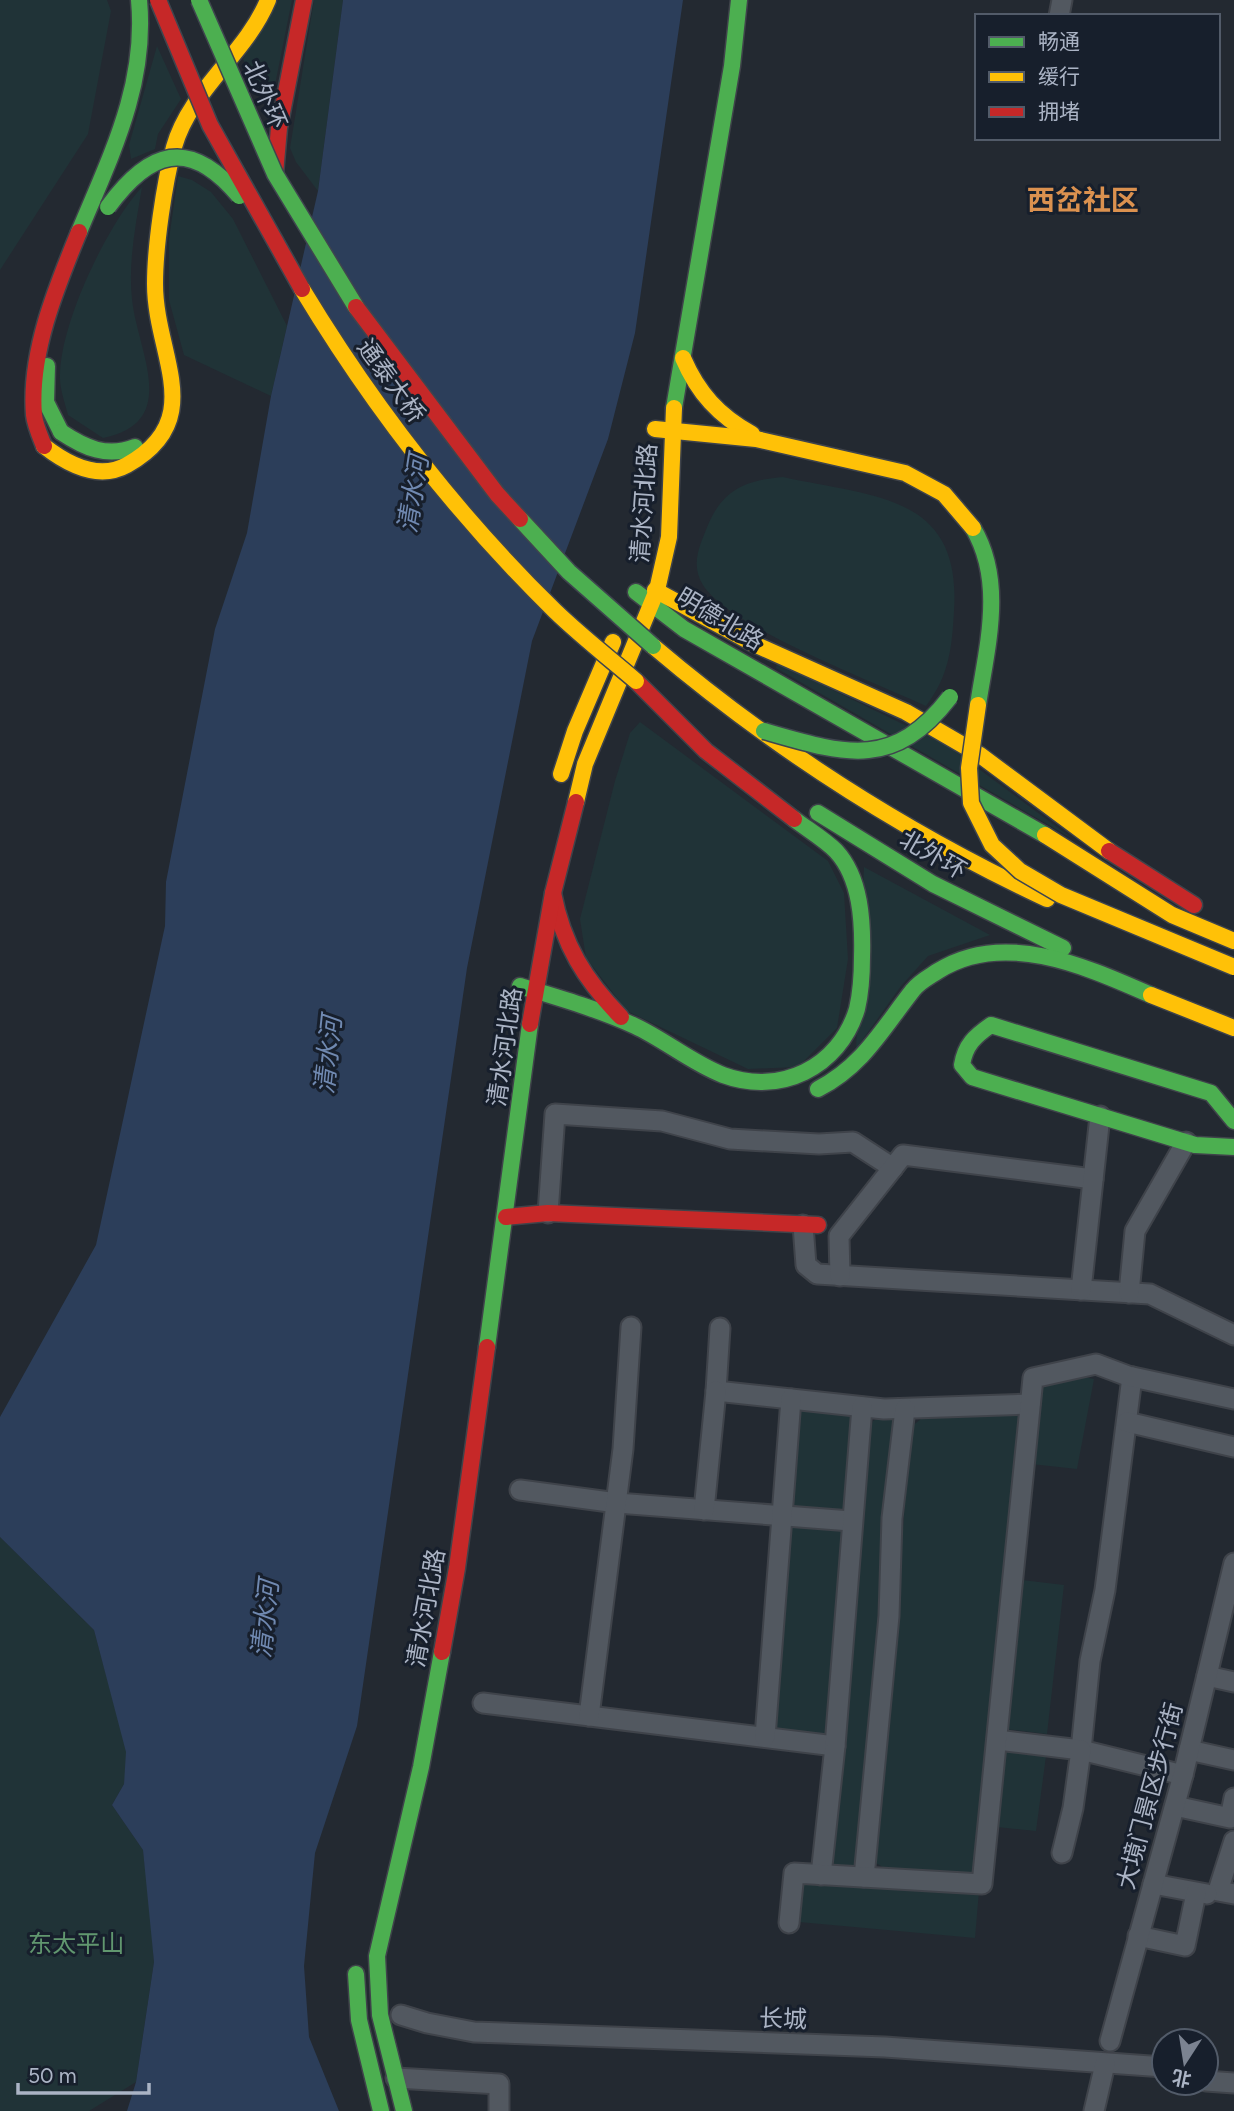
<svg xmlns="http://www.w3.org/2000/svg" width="1234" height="2111" viewBox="0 0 1234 2111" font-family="Figtree,'Noto Sans SC',sans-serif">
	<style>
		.green { fill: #203337 }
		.water { fill: #2c3e5a }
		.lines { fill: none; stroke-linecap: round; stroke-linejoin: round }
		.street-casing { stroke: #3f434a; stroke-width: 23 }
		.fast-casing { stroke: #3f434a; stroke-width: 19 }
		.slow-casing { stroke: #3f434a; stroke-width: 19 }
		.jam-casing { stroke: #3f434a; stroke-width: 19 }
		.street { stroke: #525860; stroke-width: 19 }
		.fast { stroke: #4caf50; stroke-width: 16 }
		.slow { stroke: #ffc107; stroke-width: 16 }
		.jam { stroke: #c62828; stroke-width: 16 }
		.fast-bridge-casing { stroke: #3f454e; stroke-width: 19; stroke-linecap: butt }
		.slow-bridge-casing { stroke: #3f454e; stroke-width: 19; stroke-linecap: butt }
		.jam-bridge-casing { stroke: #3f454e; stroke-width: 19; stroke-linecap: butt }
		.fast-bridge { stroke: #4caf50; stroke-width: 16 }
		.slow-bridge { stroke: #ffc107; stroke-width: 16 }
		.jam-bridge { stroke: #c62828; stroke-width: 16 }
		.labels { text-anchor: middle; stroke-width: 6; stroke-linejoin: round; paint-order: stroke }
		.street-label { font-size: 24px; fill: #abb4c5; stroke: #171f2c }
		.park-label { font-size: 24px; fill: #61976f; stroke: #171f2c }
		.water-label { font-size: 26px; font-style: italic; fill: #7089b1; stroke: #171f2c }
		.quarter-label { font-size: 28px; font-weight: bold; fill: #db914f; stroke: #171f2c }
	</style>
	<rect width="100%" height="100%" fill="#232931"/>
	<!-- green -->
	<g class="green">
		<polygon points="0,0 107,0 111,11 88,134 0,270"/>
		<polygon points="279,0 292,0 273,95 258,94 243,59"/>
		<polygon points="314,0 343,0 318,191 296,162 290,148"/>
		<polygon points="157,46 181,99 158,134 155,149 131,159 129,145"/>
		<polygon points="178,176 192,180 211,192 233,219 287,326 271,396 184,355 169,300 169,239"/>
		<path d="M142,187C136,223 128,262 132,299C137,351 182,422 103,438L68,415C65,403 60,390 60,378C59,325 107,225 142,187Z"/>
		<path d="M783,477C872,497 962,493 954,611C952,648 949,676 926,706C876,683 729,627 703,585C690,564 700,545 708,525C723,489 747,480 783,477Z"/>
		<polygon points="777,663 948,746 1073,839 776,668"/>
		<polygon points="640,722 828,861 844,893 848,959 837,1028 798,1067 748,1069 627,1011 586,958 580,919 615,781 630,733"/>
		<polygon points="864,867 990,935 928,956 901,986 856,1049"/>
		<polygon points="1079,1376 1094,1379 1077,1469 1031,1464 1039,1389"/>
		<polygon points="804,1407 848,1410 853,1428 845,1508 839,1515 794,1512 790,1505 798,1411"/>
		<polygon points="1020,1414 977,1866 971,1875 884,1868 873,1861 883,1783 911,1427 926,1415"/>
		<polygon points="884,1415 891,1417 896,1428 861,1864 853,1869 838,1868 830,1863 866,1437 873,1421"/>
		<polygon points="793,1524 839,1526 846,1532 831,1729 823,1739 777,1733 772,1725 789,1529"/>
		<polygon points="0,1537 94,1630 128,1756 124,1784 112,1805 143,1850 150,1905 154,1962 136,2082 89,2111 0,2111"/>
		<polygon points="1022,1580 1064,1585 1047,1734 1005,1729"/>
		<polygon points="1004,1749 1046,1756 1036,1831 997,1827"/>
		<polygon points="803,1879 979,1891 975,1938 799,1922"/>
	</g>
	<!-- water -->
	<polygon class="water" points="343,0 683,0 635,333 608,439 532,641 467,968 357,1726 315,1853 304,1966 309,2037 339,2111 127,2111 136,2082 154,1962 143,1850 112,1805 124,1784 126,1752 94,1630 0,1537 0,1417 96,1245 165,926 166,882 215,629 247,533 271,396 318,191"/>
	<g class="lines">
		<defs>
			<g id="street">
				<polyline points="1059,16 1062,0"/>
				<polyline points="548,1213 555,1114 662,1121 730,1139 819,1144 853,1142 893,1168"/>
				<polyline points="803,1225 806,1265 817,1274 1150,1294 1234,1335"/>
				<polyline points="840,1276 839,1236 903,1155 1093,1179"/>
				<polyline points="1081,1290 1100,1116"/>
				<polyline points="1129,1293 1135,1231 1186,1142"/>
				<polyline points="720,1328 716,1391 884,1409 1030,1404"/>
				<polyline points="1132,1377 1105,1590 1090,1661 1081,1750 1183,1775"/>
				<polyline points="1127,1422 1234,1447"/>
				<polyline points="520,1490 617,1503 851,1521"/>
				<polyline points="704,1510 716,1391"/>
				<polyline points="1207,1676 1234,1682"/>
				<polyline points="483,1703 835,1746"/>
				<polyline points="589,1716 623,1449 631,1327"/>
				<polyline points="765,1737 791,1399"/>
				<polyline points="997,1740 1081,1750 1073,1808 1062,1853"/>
				<polyline points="1189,1750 1234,1760"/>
				<polyline points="1175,1806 1230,1818 1234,1798"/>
				<polyline points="1234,1841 1218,1891 1234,1894"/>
				<polyline points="821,1875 835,1746 862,1407"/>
				<polyline points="864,1877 889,1616 892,1518 905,1409"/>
				<polyline points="1153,1884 1207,1894"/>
				<polyline points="789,1923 794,1873 982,1884 1033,1378 1096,1364 1128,1376 1234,1399"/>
				<polyline points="1138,1936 1185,1946 1196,1893"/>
				<polyline points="401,2015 427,2023 474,2032 885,2047 1164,2067"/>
				<polyline points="1110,2041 1183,1775 1234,1563"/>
				<polyline points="396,2078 499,2084 499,2111"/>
				<polyline points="1206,2081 1234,2083"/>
				<polyline points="1094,2111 1105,2064"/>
			</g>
			<g id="fast">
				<path d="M79,232C111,155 147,85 139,0"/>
				<polyline points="47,366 46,402 61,432"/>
				<polyline points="674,408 732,66 739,0"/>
				<path d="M61,432C85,448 107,458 135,447"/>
				<path d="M973,528C1005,582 987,646 978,705"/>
				<polyline points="636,592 684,629 1045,835"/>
				<polyline points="818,813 933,884 1063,948"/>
				<path d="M520,986C559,998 598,1009 635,1026C665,1040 692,1063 723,1075C780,1096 839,1068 857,1009C861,992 862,974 862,957C863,922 861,878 836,851C824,839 807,829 794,819"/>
				<path d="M818,1089C863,1066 883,1028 913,990C919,982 929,977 938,971C1004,929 1087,967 1151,995"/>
				<path d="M1234,1121L1211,1093L991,1025C975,1036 965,1045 962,1065L972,1077L1195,1145L1234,1147"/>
				<polyline points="487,1347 530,1024"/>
				<polyline points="356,1974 359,2020 381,2111"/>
				<polyline points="404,2111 380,2015 377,1956 421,1767 442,1652"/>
			</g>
			<g id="slow">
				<path d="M683,358C698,393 719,416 752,434"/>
				<polyline points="655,429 756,439 905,473 944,494 973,528"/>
				<path d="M44,446C67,464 98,481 127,465C209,419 155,356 155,284C155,247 164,184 174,147C190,90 246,54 268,0"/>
				<polyline points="655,590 752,643 906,712 980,755 1109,851"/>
				<path d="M653,646C772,747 906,833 1047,899"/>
				<polyline points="561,774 575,731 613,642"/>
				<polyline points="576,802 585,764 657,590 669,537 674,408"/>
				<polyline points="1045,835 1172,915 1234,941"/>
				<polyline points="1151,995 1234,1028"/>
			</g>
			<g id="jam">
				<polyline points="275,174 279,128 304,0"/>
				<path d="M44,446C40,436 35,425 34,415C29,353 56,288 79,232"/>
				<polyline points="636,681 706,751 794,819"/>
				<polyline points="1109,851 1194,905"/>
				<path d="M553,893C563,945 585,980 621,1017"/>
				<polyline points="530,1024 553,893 576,802"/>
				<polyline points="506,1217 548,1213 818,1225"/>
				<polyline points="442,1652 457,1568 487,1347"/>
			</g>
		</defs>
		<!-- street casing -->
		<use href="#street" class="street-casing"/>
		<!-- fast casing -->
		<use href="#fast" class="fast-casing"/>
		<!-- slow casing -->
		<use href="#slow" class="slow-casing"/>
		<!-- jam casing -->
		<use href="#jam" class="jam-casing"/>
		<!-- street -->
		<use href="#street" class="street"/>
		<!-- fast -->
		<use href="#fast" class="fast"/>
		<!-- slow -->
		<use href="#slow" class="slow"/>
		<!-- jam -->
		<use href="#jam" class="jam"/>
		<defs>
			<g id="fast-bridge">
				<polyline points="199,0 275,174 356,307"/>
				<path d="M108,207C149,151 189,136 239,196"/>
				<polyline points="520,519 569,572 653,646"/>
				<path d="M764,731C844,754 893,771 950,697"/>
			</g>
			<g id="slow-bridge">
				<path d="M302,289C372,405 458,516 555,611C581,636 609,658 636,681"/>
				<polyline points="978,705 969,768 971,803 992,845 1020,871 1061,895 1234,967"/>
			</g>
			<g id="jam-bridge">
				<polyline points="158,0 210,125 302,289"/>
				<polyline points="356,307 497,494 520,519"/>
			</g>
		</defs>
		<!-- fast-bridge casing -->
		<use href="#fast-bridge" class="fast-bridge-casing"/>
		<!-- slow-bridge casing -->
		<use href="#slow-bridge" class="slow-bridge-casing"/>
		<!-- jam-bridge casing -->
		<use href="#jam-bridge" class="jam-bridge-casing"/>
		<!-- fast-bridge -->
		<use href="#fast-bridge" class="fast-bridge"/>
		<!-- slow-bridge -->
		<use href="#slow-bridge" class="slow-bridge"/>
		<!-- jam-bridge -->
		<use href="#jam-bridge" class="jam-bridge"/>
	</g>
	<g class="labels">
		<!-- street labels -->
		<g class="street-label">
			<text transform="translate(265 95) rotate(66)" y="8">北外环</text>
			<text transform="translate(391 381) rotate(54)" y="8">通泰大桥</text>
			<text transform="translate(644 503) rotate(-86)" y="8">清水河北路</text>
			<text transform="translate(720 619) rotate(31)" y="8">明德北路</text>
			<text transform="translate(933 855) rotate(30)" y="8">北外环</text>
			<text transform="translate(505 1047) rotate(-82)" y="8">清水河北路</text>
			<text transform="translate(426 1608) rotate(-80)" y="8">清水河北路</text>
			<text transform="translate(1150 1796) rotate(-75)" y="8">大境门景区步行街</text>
			<text transform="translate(783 2019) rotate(2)" y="8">长城</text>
		</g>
		<!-- park labels -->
		<g class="park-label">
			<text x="76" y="1952">东太平山</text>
		</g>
		<!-- water labels -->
		<g class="water-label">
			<text transform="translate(413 494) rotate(-81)" y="9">清水河</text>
			<text transform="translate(328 1055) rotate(-84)" y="9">清水河</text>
			<text transform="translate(265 1619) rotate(-84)" y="9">清水河</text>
		</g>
		<!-- quarter labels -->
		<g class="quarter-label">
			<text x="1083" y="210">西岔社区</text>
		</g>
	</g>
	<!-- legend -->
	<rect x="975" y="14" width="245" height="126" fill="#171f2c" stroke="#525b69" stroke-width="2"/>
	<rect x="989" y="37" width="35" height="10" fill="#4caf50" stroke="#525b69" stroke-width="2"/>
	<text x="1038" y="49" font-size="21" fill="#abb4c5">畅通</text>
	<rect x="989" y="72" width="35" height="10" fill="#ffc107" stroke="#525b69" stroke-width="2"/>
	<text x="1038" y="84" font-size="21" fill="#abb4c5">缓行</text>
	<rect x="989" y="107" width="35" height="10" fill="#c62828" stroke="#525b69" stroke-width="2"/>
	<text x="1038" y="119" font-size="21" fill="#abb4c5">拥堵</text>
	<!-- north arrow -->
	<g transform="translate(1185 2062) rotate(192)"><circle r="33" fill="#171f2c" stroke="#525b69" stroke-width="2"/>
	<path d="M0-5L12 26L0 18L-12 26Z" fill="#7b8391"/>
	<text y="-10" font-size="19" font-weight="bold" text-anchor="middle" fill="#abb4c5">北</text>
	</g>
	<!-- scale -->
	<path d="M18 2083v10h131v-10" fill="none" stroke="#abb4c5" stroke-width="3.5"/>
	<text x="28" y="2083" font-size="21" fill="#abb4c5" stroke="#171f2c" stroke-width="5" paint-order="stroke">50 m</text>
</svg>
